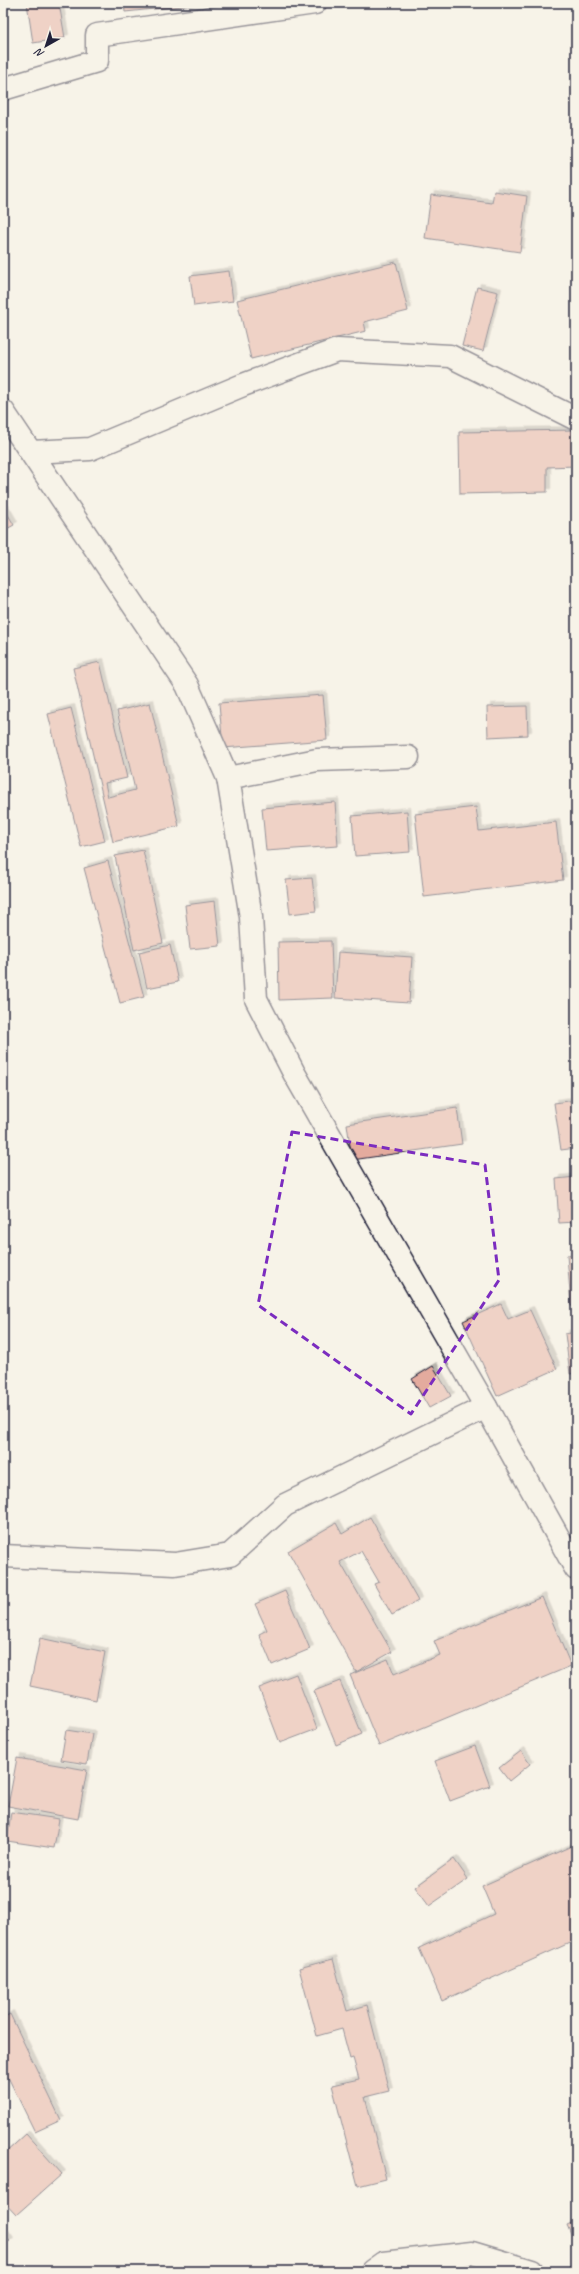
<svg xmlns="http://www.w3.org/2000/svg" width="579" height="2274" viewBox="0 0 579 2274" font-family="Caveat,sans-serif">
	<style>
		.building { fill: #e4ab9e; stroke: #22223b; filter: url(#shadow) }
		.lines { fill: none; stroke-linecap: round; stroke-linejoin: round }
		.street-casing { stroke: #22223b; stroke-width: 25 }
		.street { stroke: #f7f3e8; stroke-width: 22 }
		.marked { fill: none; stroke: #7b2cbf; stroke-width: 3; stroke-dasharray: 8 5; stroke-linejoin: round }
	</style>
	<defs>
		<filter id="shadow"><feDropShadow dx="3.5" dy="-3.5" stdDeviation="0" flood-color="#0004"/></filter>
	</defs>
	<rect width="100%" height="100%" fill="#f7f3e8"/>
	<filter id="ink" filterUnits="userSpaceOnUse"><feTurbulence type="fractalNoise" baseFrequency=".025" numOctaves="2"/><feDisplacementMap in="SourceGraphic" scale="8" xChannelSelector="R" yChannelSelector="G"/><feConvolveMatrix kernelMatrix="1 2 1 2 8 2 1 2 1" color-interpolation-filters="sRGB"/></filter>
	<g filter="url(#ink)">
		<!-- building -->
		<g class="building">
			<polygon points="27,3 59,3 65,38 33,43"/>
			<polygon points="124,3 212,3 125,12"/>
			<polygon points="494,191 527,196 520,252 425,238 431,195 492,203"/>
			<polygon points="396,262 408,311 364,322 366,331 251,359 237,300"/>
			<polygon points="229,271 233,301 194,306 190,276"/>
			<polygon points="477,287 498,292 483,351 462,346"/>
			<polygon points="575,430 576,466 547,467 547,492 460,494 459,432"/>
			<polygon points="3,506 14,525 3,531"/>
			<polygon points="100,662 127,778 105,783 108,797 135,790 117,711 150,703 179,826 113,842 73,668"/>
			<polygon points="323,695 327,740 223,748 219,703"/>
			<polygon points="527,706 528,735 488,737 487,707"/>
			<polygon points="71,708 105,841 81,847 48,714"/>
			<polygon points="335,802 338,846 266,851 262,808"/>
			<polygon points="476,807 479,831 556,822 563,880 424,897 415,814"/>
			<polygon points="407,811 410,852 355,856 352,816"/>
			<polygon points="143,850 163,943 134,950 115,856"/>
			<polygon points="108,861 144,997 120,1003 84,868"/>
			<polygon points="312,878 316,911 290,914 286,880"/>
			<polygon points="215,901 220,946 190,949 185,905"/>
			<polygon points="331,941 333,998 279,1000 278,942"/>
			<polygon points="170,945 178,982 147,988 139,952"/>
			<polygon points="338,952 412,957 409,1003 335,998"/>
			<polygon points="576,1100 576,1148 561,1150 554,1103"/>
			<polygon points="457,1108 462,1144 352,1160 347,1124"/>
			<polygon points="576,1177 576,1222 559,1223 556,1179"/>
			<polygon points="576,1254 576,1306 571,1306 567,1255"/>
			<polygon points="501,1304 508,1319 530,1310 557,1369 497,1396 463,1321"/>
			<polygon points="576,1332 576,1373 570,1374 565,1334"/>
			<polygon points="433,1366 451,1396 429,1408 412,1379"/>
			<polygon points="370,1517 418,1601 392,1615 374,1584 379,1582 361,1551 340,1562 392,1652 356,1672 288,1551 336,1523 342,1534"/>
			<polygon points="285,1591 310,1649 272,1665 259,1634 267,1630 255,1604"/>
			<polygon points="542,1597 571,1666 379,1746 350,1675 388,1659 394,1674 440,1655 434,1641"/>
			<polygon points="40,1638 105,1652 96,1700 30,1686"/>
			<polygon points="296,1674 317,1729 280,1743 259,1688"/>
			<polygon points="340,1681 362,1734 336,1745 314,1691"/>
			<polygon points="66,1730 92,1734 87,1764 61,1760"/>
			<polygon points="475,1746 490,1786 450,1801 435,1761"/>
			<polygon points="521,1751 530,1764 509,1781 499,1768"/>
			<polygon points="17,1758 87,1770 78,1819 8,1806"/>
			<polygon points="11,1812 59,1819 54,1848 7,1841"/>
			<polygon points="576,1844 576,1940 442,2001 419,1948 494,1914 482,1886"/>
			<polygon points="454,1859 468,1879 429,1906 415,1887"/>
			<polygon points="333,1959 347,2011 367,2005 389,2091 365,2097 386,2179 358,2186 332,2085 359,2079 353,2058 350,2059 342,2029 317,2036 299,1968"/>
			<polygon points="10,2014 61,2120 35,2132 3,2067 3,2018"/>
			<polygon points="26,2134 62,2174 16,2215 3,2201 3,2155"/>
			<polygon points="576,2221 576,2246 567,2225"/>
			<polygon points="3,2231 10,2241 3,2245"/>
		</g>
		<g class="lines">
			<defs>
				<g id="street">
					<polyline points="3,89 97,61 97,35 315,3"/>
					<polyline points="3,411 187,685 228,778 251,917 256,999 294,1073 486,1407 576,1569"/>
					<polyline points="31,452 90,449 243,385 337,350 450,356 576,419"/>
					<polyline points="228,778 317,760 408,757"/>
					<polyline points="3,1556 175,1564 230,1555 285,1505 486,1407"/>
					<polyline points="372,2271 383,2263 472,2253 532,2271"/>
				</g>
			</defs>
			<!-- street casing -->
			<use href="#street" class="street-casing"/>
			<!-- street -->
			<use href="#street" class="street"/>
		</g>
	</g>
	<!-- marked area -->
	<path d="M0 0H579V2274H0ZM292,1132L485,1165L499,1280L411,1414L258,1305Z" fill="#f7f3e8" fill-opacity=".55" fill-rule="evenodd"/>
	<path class="marked" d="M292,1132L485,1165L499,1280L411,1414L258,1305Z"/>
	<!-- margin -->
	<rect width="579" height="2274" fill="none" stroke="#f7f3e8" stroke-width="16"/>
	<rect x="8" y="8" width="563" height="2258" fill="none" stroke="#22223b" stroke-width="1.5" filter="url(#ink)"/>
	<!-- north arrow -->
	<g transform="translate(46 46) rotate(219)" stroke="#f7f3e8" stroke-width="3" paint-order="stroke">
	<path d="M0-3L7 15L0 10L-7 15Z" fill="#22223b"/>
	<text y="-6" font-size="11" font-weight="bold" text-anchor="middle" fill="#22223b">N</text>
	</g>
</svg>
